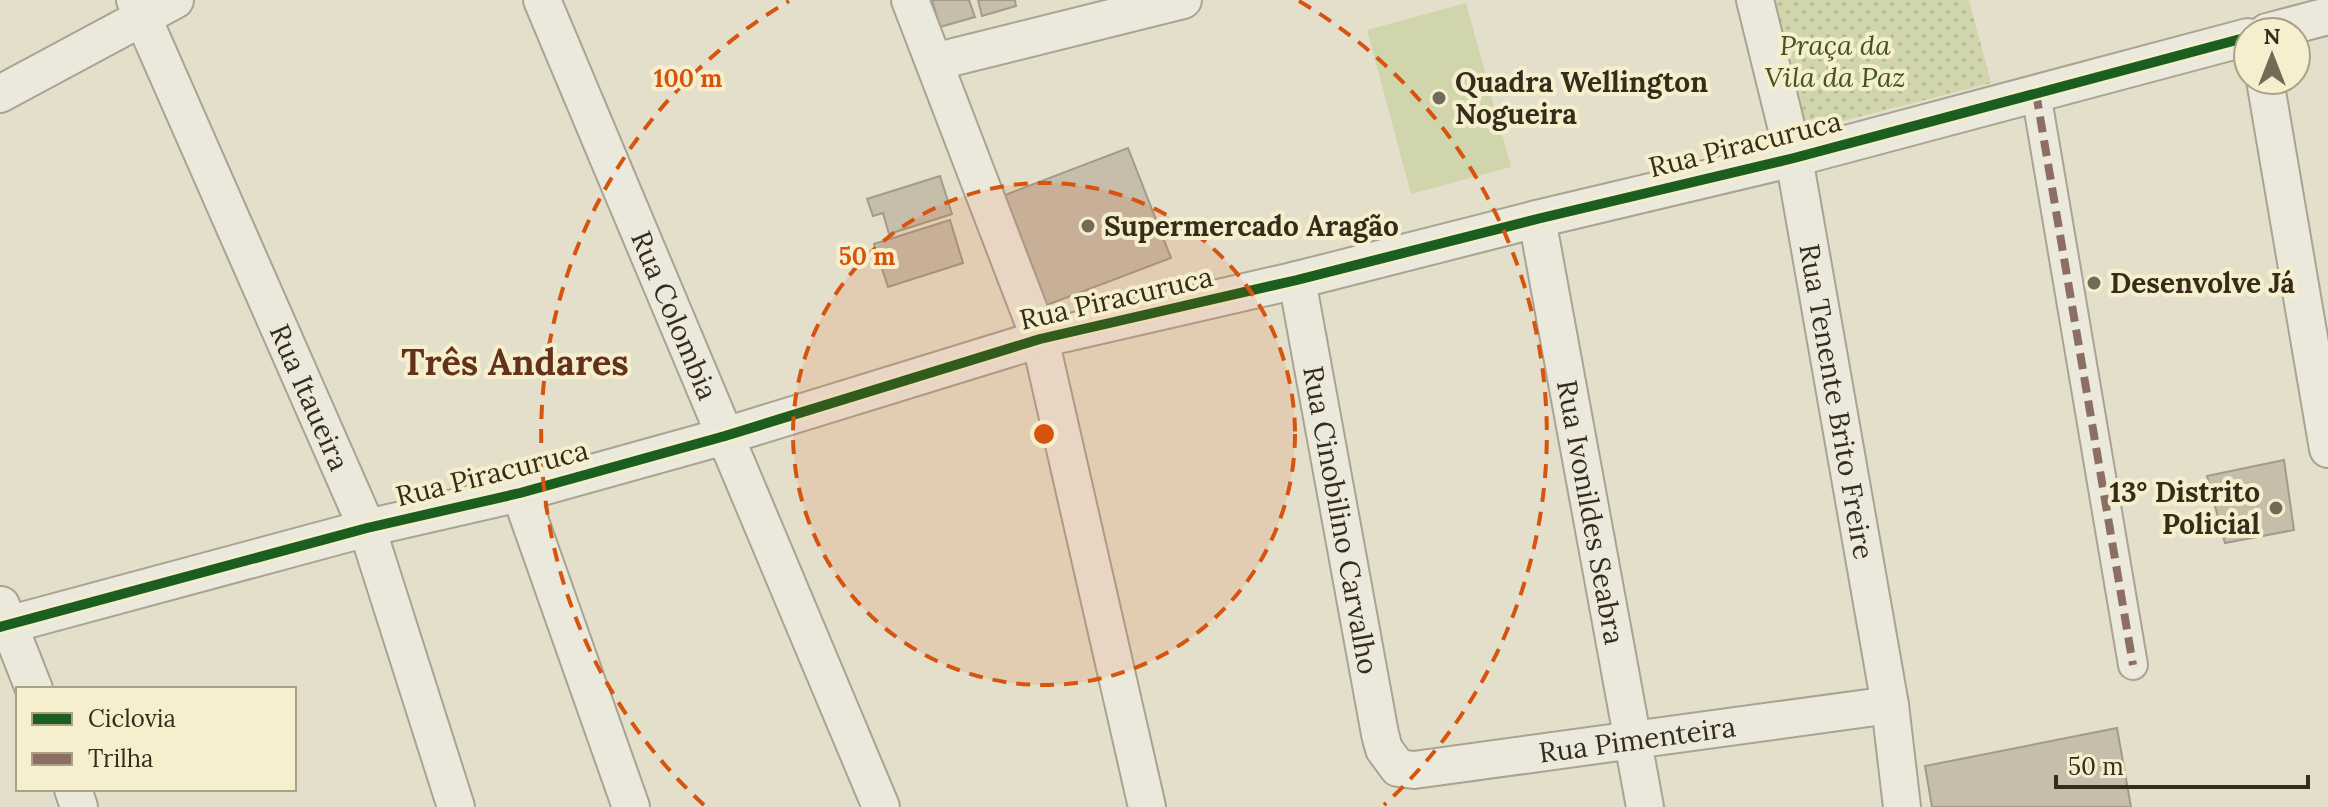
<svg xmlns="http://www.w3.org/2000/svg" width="2328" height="807" viewBox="0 0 2328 807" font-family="Lora,serif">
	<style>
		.green { fill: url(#green-dots) }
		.pitch { fill: #d0d5ac }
		.building { fill: #c7bdab; stroke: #a49a89; stroke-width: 2 }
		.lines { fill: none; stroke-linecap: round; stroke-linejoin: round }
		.pedestrian-casing { stroke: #a9a394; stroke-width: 32 }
		.minor-casing { stroke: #a9a394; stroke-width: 40 }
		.pedestrian { stroke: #ebe8dc; stroke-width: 28 }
		.minor { stroke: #ebe8dc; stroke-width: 36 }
		.quiet { stroke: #8d6e63; stroke-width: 8; stroke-dasharray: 16 8; stroke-linecap: butt }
		.cycleway-casing { stroke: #f6efce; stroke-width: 15 }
		.cycleway { stroke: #1b5e20; stroke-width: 10 }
		.ring { fill: none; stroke: #d6540e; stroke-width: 4; stroke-dasharray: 14 10 }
		.poi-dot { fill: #746a59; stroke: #f6efce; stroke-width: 3 }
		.labels { text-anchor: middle; stroke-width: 8; stroke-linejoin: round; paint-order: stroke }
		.park-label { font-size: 28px; font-style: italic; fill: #425422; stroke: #f6efce }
		.poi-label { font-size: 28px; font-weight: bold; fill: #372b1c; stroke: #f6efce; text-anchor: start }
		.street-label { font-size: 28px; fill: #372b1c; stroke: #f6efce }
		.district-label { font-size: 36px; font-weight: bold; fill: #64311a; stroke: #f6efce }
		.centre { fill: #d6540e; stroke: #f6efce; stroke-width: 4 }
		.ring-label { font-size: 24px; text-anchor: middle; font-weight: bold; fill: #d6540e; stroke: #f6efce; stroke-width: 8; stroke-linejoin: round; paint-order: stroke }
	</style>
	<defs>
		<pattern id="green-dots" width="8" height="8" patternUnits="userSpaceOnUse" patternTransform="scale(2)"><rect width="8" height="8" fill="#d0d5ac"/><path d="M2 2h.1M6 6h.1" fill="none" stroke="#b3b793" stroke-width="1.8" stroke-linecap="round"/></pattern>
	</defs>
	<rect width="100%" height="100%" fill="#e4dfca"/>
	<!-- green -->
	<polygon class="green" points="1757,0 1969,0 1991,83 1791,134"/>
	<!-- pitch -->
	<polygon class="pitch" points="1466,3 1511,167 1411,194 1367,30"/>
	<!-- building -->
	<g class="building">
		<polygon points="932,0 969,0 975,17 940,27"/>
		<polygon points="978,0 1015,0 1016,6 982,16"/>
		<polygon points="1128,148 1171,258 1047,305 1005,195"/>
		<polygon points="940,176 952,214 889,234 883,213 873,216 867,199"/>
		<polygon points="950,220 963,263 888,287 874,244"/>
		<polygon points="2284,460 2294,530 2225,543 2207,476"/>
		<polygon points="2117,728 2131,807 1932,807 1925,766"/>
	</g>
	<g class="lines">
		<defs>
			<polyline id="pedestrian" points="2036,93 2133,665"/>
			<g id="minor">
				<path id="s1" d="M135,0L367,528L456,807"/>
				<path id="s2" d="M542,0L881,807"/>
				<polyline points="910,0 1040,339 1147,807"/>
				<path id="s3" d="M1755,0L1794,158L1890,705L1902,807"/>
				<polyline points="2267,32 2328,16"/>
				<polyline points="934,62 1183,0"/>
				<polyline points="2265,80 2328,449"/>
				<polyline points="0,94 175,0"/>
				<path id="s4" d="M1537,219L1645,807"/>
				<path id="s5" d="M1297,280L1380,734L1384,749L1398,768L1414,770L1890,705"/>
				<polyline points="520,493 631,807"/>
				<polyline points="1,605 34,689"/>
				<polyline points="0,627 367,528 520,493 725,436 1040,339 1297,280 1537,219 1794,158 2248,37"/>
				<polyline points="73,789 79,807"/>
			</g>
		</defs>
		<!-- pedestrian casing -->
		<use href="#pedestrian" class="pedestrian-casing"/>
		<!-- minor casing -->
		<use href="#minor" class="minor-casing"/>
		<!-- pedestrian -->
		<use href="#pedestrian" class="pedestrian"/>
		<!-- minor -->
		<use href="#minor" class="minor"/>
		<!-- quiet -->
		<polyline class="quiet" points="2036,93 2133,665"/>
		<defs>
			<polyline id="cycleway" points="0,627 367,528 520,493 725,436 1040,339 1297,280 1537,219 1794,158 2248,37"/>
		</defs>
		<!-- cycleway casing -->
		<use href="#cycleway" class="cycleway-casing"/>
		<!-- cycleway -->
		<use href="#cycleway" class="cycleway"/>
	</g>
	<!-- distance rings -->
	<circle cx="1044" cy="434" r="251" fill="#d6540e" fill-opacity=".12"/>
	<g class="ring">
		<circle cx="1044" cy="434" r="251"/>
		<path d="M704 805A503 503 0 0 1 789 1M1299 1A503 503 0 0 1 1384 805"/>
	</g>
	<!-- markers -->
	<g class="poi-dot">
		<circle cx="1439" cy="98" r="8"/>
		<circle cx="1088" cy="226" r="8"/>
		<circle cx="2094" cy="283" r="8"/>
		<circle cx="2276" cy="508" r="8"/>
	</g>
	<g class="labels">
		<!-- park labels -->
		<g class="park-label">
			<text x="1835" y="55">Praça da<tspan x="1835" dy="32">Vila da Paz</tspan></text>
		</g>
		<!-- poi labels -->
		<g class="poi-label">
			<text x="1455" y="92">Quadra Wellington<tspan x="1455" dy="32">Nogueira</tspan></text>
			<text x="1104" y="236">Supermercado Aragão</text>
			<text x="2110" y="293">Desenvolve Já</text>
			<text x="2260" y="502" text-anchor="end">13° Distrito<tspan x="2260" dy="32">Policial</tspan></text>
		</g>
		<!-- street labels -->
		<g class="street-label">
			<text transform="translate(1745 144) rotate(-14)" y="10">Rua Piracuruca</text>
			<text transform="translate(1116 298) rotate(-13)" y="10">Rua Piracuruca</text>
			<text dy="10" stroke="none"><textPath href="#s2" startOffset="342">Rua Colombia</textPath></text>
			<text dy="10" stroke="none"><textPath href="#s1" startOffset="434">Rua Itaueira</textPath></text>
			<text dy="10" stroke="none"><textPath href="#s3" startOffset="410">Rua Tenente Brito Freire</textPath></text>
			<text transform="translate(492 473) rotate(-14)" y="10">Rua Piracuruca</text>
			<text dy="10" stroke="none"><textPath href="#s4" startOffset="298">Rua Ivonildes Seabra</textPath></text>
			<text dy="10" stroke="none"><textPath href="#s5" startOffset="244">Rua Cinobilino Carvalho</textPath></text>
			<text dy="10" stroke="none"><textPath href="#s5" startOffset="742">Rua Pimenteira</textPath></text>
		</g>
		<!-- district labels -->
		<g class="district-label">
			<text x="515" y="375">Três Andares</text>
		</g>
	</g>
	<circle cx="1044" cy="434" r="12" class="centre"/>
	<g class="ring-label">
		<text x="688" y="87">100 m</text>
		<text x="867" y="265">50 m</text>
	</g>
	<!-- legend -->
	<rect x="16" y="687" width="280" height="104" fill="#f6efce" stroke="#aaa187" stroke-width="2"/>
	<rect x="32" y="713" width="40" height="12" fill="#1b5e20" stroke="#aaa187" stroke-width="2"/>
	<text x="88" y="727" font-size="24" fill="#372b1c">Ciclovia</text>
	<rect x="32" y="753" width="40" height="12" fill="#8d6e63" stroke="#aaa187" stroke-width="2"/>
	<text x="88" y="767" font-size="24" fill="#372b1c">Trilha</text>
	<!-- north arrow -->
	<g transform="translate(2272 56)"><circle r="38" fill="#f6efce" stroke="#aaa187" stroke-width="2"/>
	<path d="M0-6L14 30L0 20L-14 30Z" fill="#746a59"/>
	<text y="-12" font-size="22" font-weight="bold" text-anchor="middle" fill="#372b1c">N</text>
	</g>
	<!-- scale -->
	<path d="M2056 775v12h252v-12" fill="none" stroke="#372b1c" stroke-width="4"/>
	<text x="2068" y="775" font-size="24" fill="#372b1c" stroke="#f6efce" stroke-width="6" paint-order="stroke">50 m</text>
</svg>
